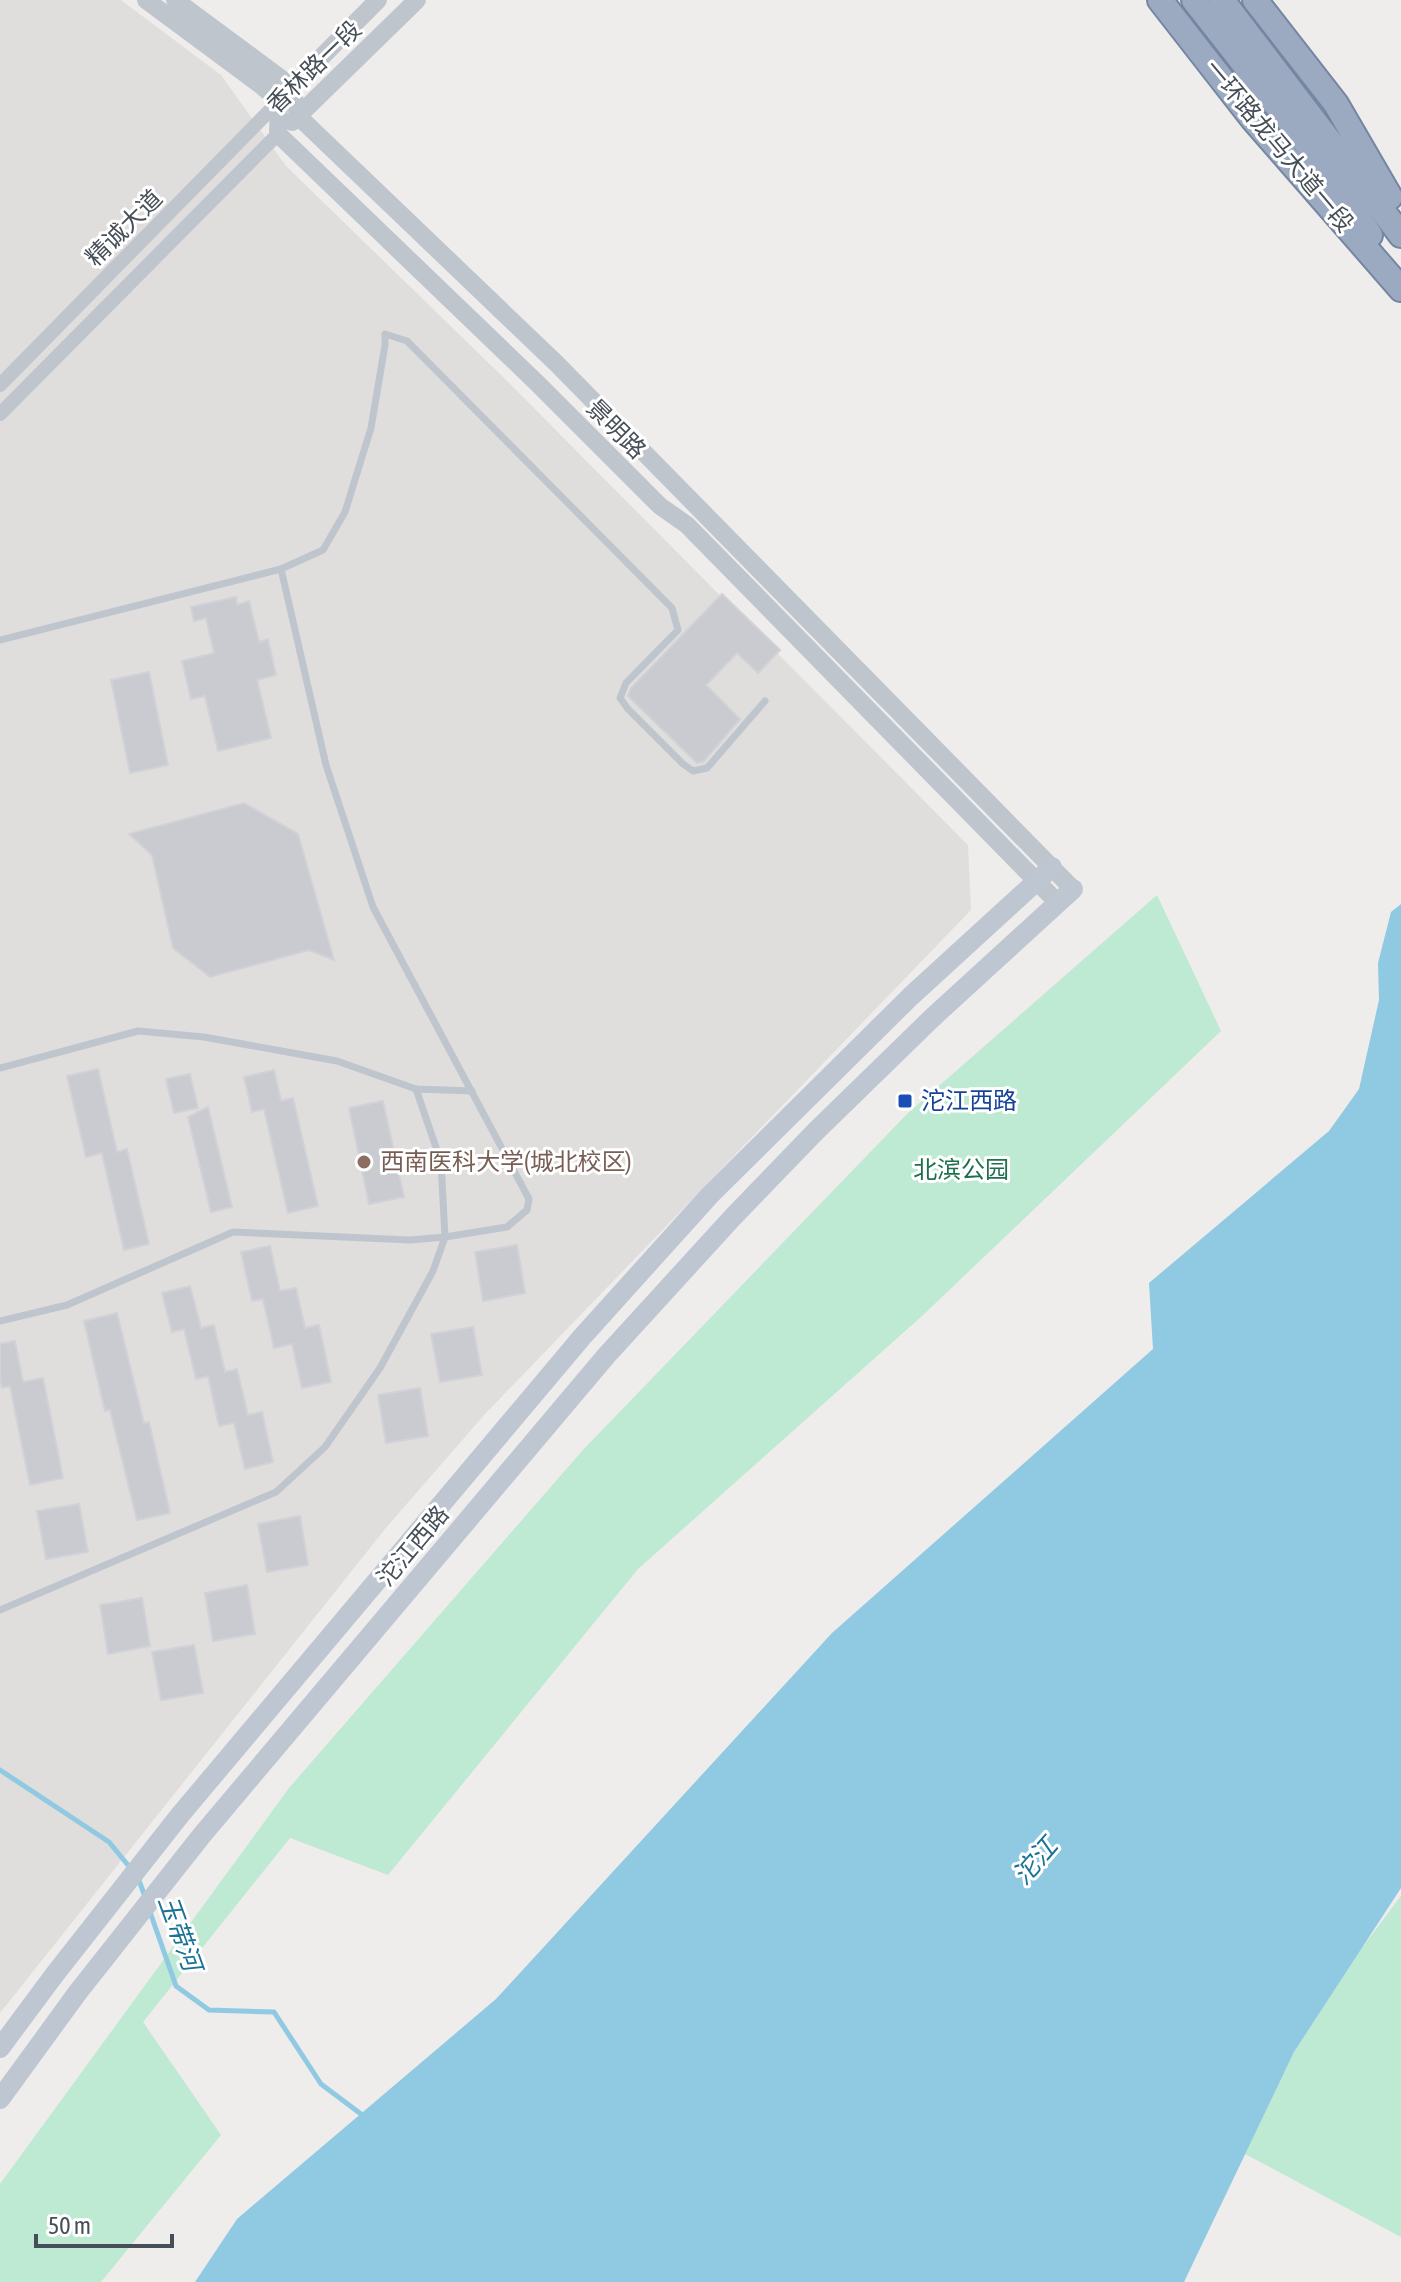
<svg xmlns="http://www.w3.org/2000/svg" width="1401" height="2282" viewBox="0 0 1401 2282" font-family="'Asap Condensed','Noto Sans SC',sans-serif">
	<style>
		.education { fill: #e0dddd }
		.green { fill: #bee9d2 }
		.water { fill: #8fc9e2 }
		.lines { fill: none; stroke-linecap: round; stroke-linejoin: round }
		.stream { stroke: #8fc9e2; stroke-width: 5 }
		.building { fill: #cacbd1; stroke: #d1d2d7; stroke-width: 2 }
		.trunk-casing { stroke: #7486a2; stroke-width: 28 }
		.service { stroke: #bec5cd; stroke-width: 7 }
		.minor { stroke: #bec5cd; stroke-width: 14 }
		.tertiary { stroke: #bec5cd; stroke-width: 18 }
		.secondary { stroke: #bec6d1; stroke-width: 20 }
		.trunk { stroke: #9baac0; stroke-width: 24 }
		.transit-dot { fill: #1a4fb4; stroke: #fff; stroke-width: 3 }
		.education-dot { fill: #8d6e63; stroke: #fff; stroke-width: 3 }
		.labels { text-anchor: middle; stroke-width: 6; stroke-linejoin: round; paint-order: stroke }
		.street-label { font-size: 24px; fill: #464e57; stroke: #fff }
		.transit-label { font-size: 24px; fill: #164399; stroke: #fff; text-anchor: start }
		.education-label { font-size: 24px; fill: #785e54; stroke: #fff; text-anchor: start }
		.park-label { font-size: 24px; fill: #1f704f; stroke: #fff }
		.water-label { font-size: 26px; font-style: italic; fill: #1a7297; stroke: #fff }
	</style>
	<rect width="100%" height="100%" fill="#efecec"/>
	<!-- education -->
	<polygon class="education" points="0,0 121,0 221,75 286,166 502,376 968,845 971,910 485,1414 385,1529 0,2013"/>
	<!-- green -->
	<g class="green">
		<polygon points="1157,895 1221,1031 922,1316 638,1569 388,1875 290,1838 143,2022 221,2135 101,2282 0,2282 0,2184 289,1788 582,1451 908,1113"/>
		<polygon points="1401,1896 1401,2237 1245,2154 1294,2052 1361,1949"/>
	</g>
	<!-- water -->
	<polygon class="water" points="1401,904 1401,1888 1294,2052 1184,2282 195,2282 237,2219 496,1999 832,1633 1153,1349 1149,1283 1329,1131 1359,1089 1379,1000 1378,963 1391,912"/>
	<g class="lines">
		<!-- stream -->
		<g class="stream">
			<polyline points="0,1770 109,1842 132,1870"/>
			<polyline points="138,1878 146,1899"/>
			<polyline points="150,1912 176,1986 209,2010 274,2012 321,2084 361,2114"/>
		</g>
	</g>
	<!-- building -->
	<g class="building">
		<polygon points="722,594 780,650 758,673 737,653 706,685 740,719 703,762 697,763 628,696 631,688"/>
		<polygon points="236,597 237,605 249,601 259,642 268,639 276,675 257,680 271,738 218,751 205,696 191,699 182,661 214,653 206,618 194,621 191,607"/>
		<polygon points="149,672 168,765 130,773 111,680"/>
		<polygon points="244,803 298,834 334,960 309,950 210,977 173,948 152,855 129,834"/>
		<polygon points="98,1069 117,1152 127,1149 149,1244 124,1250 102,1153 86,1157 67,1076"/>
		<polygon points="274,1070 281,1101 293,1098 318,1206 288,1213 264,1109 252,1112 244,1077"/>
		<polygon points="190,1074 198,1108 174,1113 166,1079"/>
		<polygon points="383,1101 404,1197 369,1204 349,1108"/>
		<polygon points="208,1107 232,1207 211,1212 188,1117"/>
		<polygon points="517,1245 525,1293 483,1301 475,1252"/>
		<polygon points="270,1246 280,1291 296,1288 305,1328 319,1325 331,1382 302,1388 292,1344 274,1348 263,1299 252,1301 241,1252"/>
		<polygon points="190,1286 201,1328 214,1325 225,1372 237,1369 248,1415 262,1412 273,1462 245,1469 234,1423 219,1426 208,1376 196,1379 184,1329 172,1332 162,1293"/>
		<polygon points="117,1313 144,1423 149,1422 170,1513 137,1520 110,1410 105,1411 84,1321"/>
		<polygon points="473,1327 482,1375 440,1382 431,1334"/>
		<polygon points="15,1341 23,1382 43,1378 63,1478 30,1485 10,1386 2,1388 0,1379 0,1344"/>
		<polygon points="420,1388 428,1436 386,1443 378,1395"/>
		<polygon points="79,1504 88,1552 46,1559 37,1511"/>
		<polygon points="300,1516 308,1565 267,1572 258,1524"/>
		<polygon points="247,1585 255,1634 213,1641 205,1593"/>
		<polygon points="142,1598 150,1646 108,1654 100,1605"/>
		<polygon points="194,1645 203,1693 161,1700 152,1652"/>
	</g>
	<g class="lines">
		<defs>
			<g id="trunk">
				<polyline points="1160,0 1252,118 1401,289"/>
				<polyline points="1194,0 1331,175 1370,235"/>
				<polyline points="1222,0 1401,235"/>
				<polyline points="1255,0 1336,104 1390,197"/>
			</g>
		</defs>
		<!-- trunk casing -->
		<use href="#trunk" class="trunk-casing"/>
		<!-- service -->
		<g class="service">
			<polyline points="0,640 281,569 323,550 345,512 371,428 385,345 385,334 407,341 672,608 678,630 626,683 620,698 628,709 683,764 693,771 707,768 765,701"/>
			<polyline points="0,1068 138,1031 204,1037 337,1061 416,1089 472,1091"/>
			<polyline points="0,1321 67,1305 233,1232 410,1240 445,1237 507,1227 527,1210 529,1199 373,907 326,765 281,569"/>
			<polyline points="0,1610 276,1492 325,1447 380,1368 433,1271 445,1237 441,1162 416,1089"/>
		</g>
		<!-- minor -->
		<g class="minor">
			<polyline points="0,385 279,101"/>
			<polyline points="0,414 278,134"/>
		</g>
		<!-- tertiary -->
		<g class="tertiary">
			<polyline points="146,0 262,86 279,101"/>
			<polyline points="175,0 291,86 299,117 557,364 1073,889"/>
			<polyline points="283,96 378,0"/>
			<polyline points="279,101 278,134 537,383 660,506 687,525 1058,903"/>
			<polyline points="292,122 417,0"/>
		</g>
		<!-- secondary -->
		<g class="secondary">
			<polyline points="0,2048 55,1974 180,1815 582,1337 710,1195 911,996 1052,867"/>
			<polyline points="0,2099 78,1992 202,1835 606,1356 732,1218 816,1131 931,1019 1073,889"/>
		</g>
		<!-- trunk -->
		<use href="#trunk" class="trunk"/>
	</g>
	<!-- markers -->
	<rect class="transit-dot" x="897" y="1093" width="16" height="16" rx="4"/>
	<circle class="education-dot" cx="364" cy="1162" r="8"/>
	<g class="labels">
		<!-- street labels -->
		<g class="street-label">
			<text transform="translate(314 67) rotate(-44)" y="8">香林路一段</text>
			<text transform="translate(1279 146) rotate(50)" y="8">一环路龙马大道一段</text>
			<text transform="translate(124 228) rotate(-45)" y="8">精诚大道</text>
			<text transform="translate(616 429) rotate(45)" y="8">景明路</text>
			<text transform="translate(413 1546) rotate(-50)" y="8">沱江西路</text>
		</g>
		<!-- transit labels -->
		<g class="transit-label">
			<text x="921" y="1109">沱江西路</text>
		</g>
		<!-- education labels -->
		<g class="education-label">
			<text x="380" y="1170">西南医科大学(城北校区)</text>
		</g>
		<!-- park labels -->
		<g class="park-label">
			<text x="961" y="1178">北滨公园</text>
		</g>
		<!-- water labels -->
		<g class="water-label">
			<text transform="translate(1035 1861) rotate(-49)" y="9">沱江</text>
			<text transform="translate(180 1933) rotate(70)" y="9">玉带河</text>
		</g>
	</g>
	<!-- scale -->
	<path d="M36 2234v12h136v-12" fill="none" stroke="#464e57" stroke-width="4"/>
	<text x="48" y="2234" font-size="24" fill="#464e57" stroke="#ffffff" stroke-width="6" paint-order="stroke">50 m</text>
</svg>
